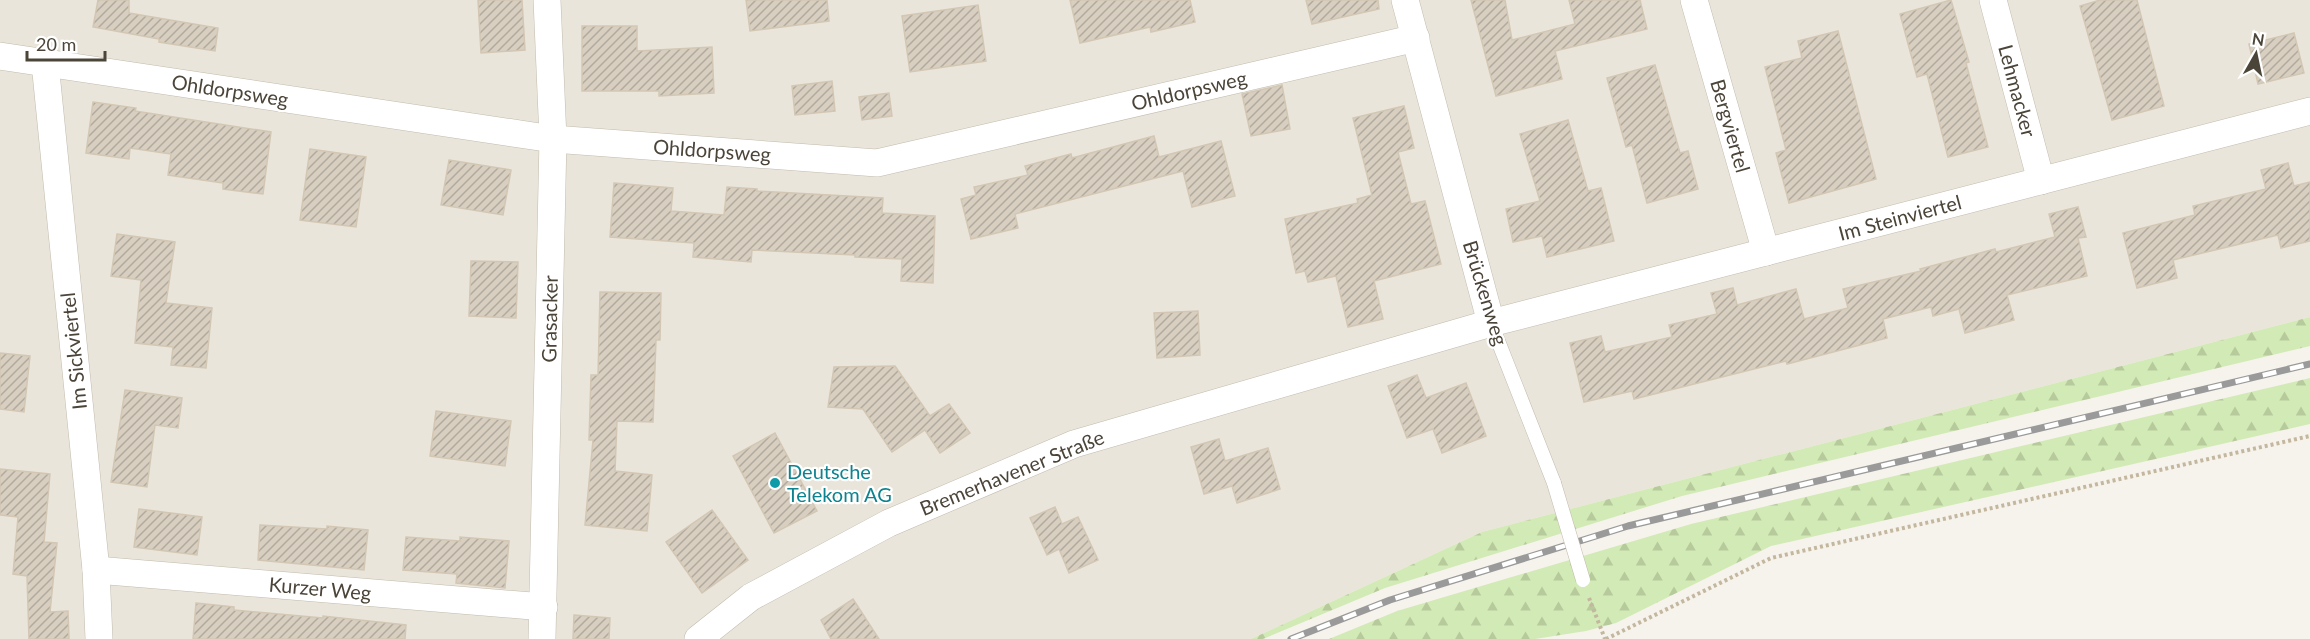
<svg xmlns="http://www.w3.org/2000/svg" width="2310" height="639" viewBox="0 0 2310 639" font-family="Lato,sans-serif">
	<style>
		.residential { fill: #eae5da }
		.forest { fill: url(#forest-firs) }
		.building { fill: url(#building-hatch); stroke: #d3c7b4; stroke-width: 1.5 }
		.lines { fill: none; stroke-linecap: round; stroke-linejoin: round }
		.service-casing { stroke: #c2bbae; stroke-width: 15 }
		.minor-casing { stroke: #c2bbae; stroke-width: 28 }
		.path { stroke: #c4b79f; stroke-width: 4; stroke-dasharray: 3 3; stroke-linecap: butt }
		.service { stroke: #fff; stroke-width: 14 }
		.minor { stroke: #fff; stroke-width: 27 }
		.rail-casing { stroke: #9a9a9a; stroke-width: 7 }
		.rail { stroke: #fff; stroke-width: 4.5; stroke-dasharray: 14; stroke-linecap: butt }
		.service-bridge-casing { stroke: #c2bbae; stroke-width: 15; stroke-linecap: butt }
		.service-bridge { stroke: #fff; stroke-width: 14 }
		.culture-dot { fill: #0f9aa8; stroke: #fff; stroke-width: 2 }
		.labels { text-anchor: middle; stroke-width: 4.5; stroke-linejoin: round; paint-order: stroke }
		.street-label { font-size: 20px; fill: #4b4439; stroke: #fff }
		.culture-label { font-size: 20px; fill: #0d838f; stroke: #fff; text-anchor: start }
	</style>
	<defs>
		<pattern id="forest-firs" width="22" height="20" patternUnits="userSpaceOnUse" patternTransform="scale(1.5)"><rect width="22" height="20" fill="#d2eab5"/><path d="M5 1l3.5 6h-7zM16 11l3.5 6h-7z" fill="#b6ca9c"/></pattern>
		<pattern id="building-hatch" width="6" height="6" patternUnits="userSpaceOnUse" patternTransform="scale(1.5)"><rect width="6" height="6" fill="#d8cfc1"/><path d="M-1 1l2-2M0 6l6-6M5 7l2-2" fill="none" stroke="#b1aa9e"/></pattern>
	</defs>
	<rect width="100%" height="100%" fill="#f6f3ec"/>
	<!-- residential -->
	<polygon class="residential" points="0,0 2310,0 2310,317 1482,532 1251,639 0,639"/>
	<!-- forest -->
	<g class="forest">
		<polygon points="2310,317 2310,346 1682,496 1385,588 1263,639 1251,639 1482,532"/>
		<polygon points="2310,378 2310,424 1771,546 1616,623 1586,631 1535,639 1329,639 1397,611 1691,524"/>
	</g>
	<!-- building -->
	<g class="building">
		<polygon points="98,0 129,0 129,13 218,28 215,51 159,42 159,39 93,27"/>
		<polygon points="478,0 522,0 525,50 481,53"/>
		<polygon points="746,0 827,0 829,21 750,31"/>
		<polygon points="1070,0 1190,0 1195,22 1151,32 1150,27 1080,43"/>
		<polygon points="1306,0 1378,0 1379,9 1312,24"/>
		<polygon points="1471,0 1505,0 1512,40 1575,24 1569,0 1640,0 1647,29 1555,51 1562,79 1496,96"/>
		<polygon points="1951,0 1969,62 1966,63 1988,147 1948,157 1927,74 1917,77 1900,14"/>
		<polygon points="2100,0 2137,0 2164,106 2112,120 2080,6"/>
		<polygon points="978,5 986,61 910,72 902,16"/>
		<polygon points="582,26 637,26 637,51 712,47 714,93 659,96 659,91 582,91"/>
		<polygon points="1838,31 1876,179 1789,203 1776,153 1786,150 1765,67 1802,58 1798,41"/>
		<polygon points="2294,33 2304,73 2258,84 2249,44"/>
		<polygon points="1655,65 1680,153 1688,151 1698,189 1647,203 1632,145 1626,147 1607,78"/>
		<polygon points="832,81 835,111 795,115 792,86"/>
		<polygon points="1282,85 1290,129 1251,136 1242,94"/>
		<polygon points="889,93 892,116 862,120 859,97"/>
		<polygon points="93,102 136,108 135,111 271,132 263,194 223,189 223,183 168,175 171,154 130,148 129,159 86,153"/>
		<polygon points="1404,106 1414,148 1398,152 1411,204 1425,201 1441,264 1374,281 1383,319 1348,327 1336,276 1308,282 1305,271 1296,273 1285,219 1358,203 1357,199 1372,195 1353,118"/>
		<polygon points="1568,120 1588,191 1601,188 1614,241 1547,257 1542,236 1513,242 1506,209 1540,201 1520,134"/>
		<polygon points="1154,136 1159,157 1221,141 1235,196 1192,207 1183,171 1015,214 1018,228 971,239 961,199 976,195 974,187 1028,175 1025,166 1071,154 1072,158"/>
		<polygon points="310,149 366,157 356,227 300,220"/>
		<polygon points="449,160 511,170 503,215 441,205"/>
		<polygon points="2288,163 2294,186 2310,182 2310,241 2281,248 2278,235 2173,260 2177,278 2137,288 2123,233 2195,215 2193,206 2266,189 2261,170"/>
		<polygon points="614,183 673,188 671,211 724,215 727,187 757,189 757,191 883,198 882,213 935,216 933,283 901,281 902,259 855,257 855,255 752,250 751,262 693,257 694,243 610,237"/>
		<polygon points="2078,207 2086,237 2078,238 2087,276 2007,295 2014,320 1965,333 1959,309 1933,316 1931,307 1883,319 1887,338 1787,364 1786,361 1634,399 1632,391 1584,402 1570,343 1601,336 1605,352 1672,337 1669,325 1717,314 1711,293 1733,288 1737,305 1796,289 1804,319 1848,308 1843,289 1921,271 1920,269 1995,249 1996,252 2055,237 2049,214"/>
		<polygon points="117,234 175,242 166,303 212,308 206,368 171,365 173,347 135,343 141,280 111,276"/>
		<polygon points="471,261 518,262 516,318 469,316"/>
		<polygon points="600,292 661,293 660,340 656,340 653,422 617,421 615,471 652,475 647,531 585,525 593,440 589,440 591,375 598,375"/>
		<polygon points="1198,311 1200,355 1157,358 1154,313"/>
		<polygon points="0,353 30,356 24,412 0,409"/>
		<polygon points="895,366 930,416 949,404 970,433 940,453 925,430 892,452 863,409 828,407 834,367"/>
		<polygon points="1417,375 1426,398 1466,383 1486,436 1442,453 1433,429 1407,438 1388,386"/>
		<polygon points="125,390 182,398 178,428 155,425 147,487 111,482"/>
		<polygon points="436,411 511,421 505,466 430,456"/>
		<polygon points="775,433 817,511 774,533 733,456"/>
		<polygon points="1219,439 1225,461 1268,448 1280,489 1237,503 1232,486 1204,494 1191,447"/>
		<polygon points="0,469 50,474 44,542 57,543 50,612 68,611 69,639 29,639 27,576 13,574 18,517 0,515"/>
		<polygon points="1055,507 1062,524 1078,517 1098,560 1069,573 1059,549 1047,555 1030,518"/>
		<polygon points="139,509 202,517 197,555 134,547"/>
		<polygon points="712,510 748,560 702,593 666,542"/>
		<polygon points="260,525 327,529 327,526 368,530 364,570 258,560"/>
		<polygon points="406,537 460,541 460,537 509,541 505,588 456,583 457,574 403,570"/>
		<polygon points="853,599 879,639 831,639 821,620"/>
		<polygon points="196,603 234,607 234,610 323,618 323,616 406,625 405,639 193,639"/>
		<polygon points="574,615 610,618 609,639 573,639"/>
	</g>
	<g class="lines">
		<defs>
			<polyline id="service" points="1491,323 1554,483"/>
			<g id="minor">
				<polyline points="1405,0 1491,323"/>
				<polyline points="1694,0 1766,252"/>
				<polyline points="1993,0 2041,181"/>
				<polyline points="0,56 553,139 877,163 1416,38"/>
				<polyline points="45,63 96,570 99,639"/>
				<polyline points="96,570 544,607"/>
				<polyline points="542,639 553,139 547,0"/>
				<polyline points="698,639 751,597 889,523 1074,444 1491,323 2310,111"/>
			</g>
		</defs>
		<!-- service casing -->
		<use href="#service" class="service-casing"/>
		<!-- minor casing -->
		<use href="#minor" class="minor-casing"/>
		<!-- path -->
		<g class="path">
			<polyline points="1589,598 1605,639"/>
			<polyline points="1606,639 1771,558 2310,436"/>
		</g>
		<!-- service -->
		<use href="#service" class="service"/>
		<!-- minor -->
		<use href="#minor" class="minor"/>
		<defs>
			<polyline id="rail" points="1291,639 1390,600 1628,526 2310,364"/>
		</defs>
		<!-- rail casing -->
		<use href="#rail" class="rail-casing"/>
		<!-- rail -->
		<use href="#rail" class="rail"/>
		<defs>
			<polyline id="service-bridge" points="1554,483 1583,580"/>
		</defs>
		<!-- service-bridge casing -->
		<use href="#service-bridge" class="service-bridge-casing"/>
		<!-- service-bridge -->
		<use href="#service-bridge" class="service-bridge"/>
	</g>
	<!-- markers -->
	<circle class="culture-dot" cx="775" cy="483" r="6"/>
	<g class="labels">
		<!-- street labels -->
		<g class="street-label">
			<text transform="translate(230 91) rotate(9)" y="7">Ohldorpsweg</text>
			<text transform="translate(1189 91) rotate(-13)" y="7">Ohldorpsweg</text>
			<text transform="translate(2017 91) rotate(75)" y="7">Lehmacker</text>
			<text transform="translate(1730 126) rotate(74)" y="7">Bergviertel</text>
			<text transform="translate(712 151) rotate(4)" y="7">Ohldorpsweg</text>
			<text transform="translate(1900 218) rotate(-15)" y="7">Im Steinviertel</text>
			<text transform="translate(1485 293) rotate(73)" y="7">Brückenweg</text>
			<text transform="translate(550 319) rotate(-89)" y="7">Grasacker</text>
			<text transform="translate(74 351) rotate(-96)" y="7">Im Sickviertel</text>
			<text transform="translate(1012 473) rotate(-22)" y="7">Bremerhavener Straße</text>
			<text transform="translate(320 589) rotate(5)" y="7">Kurzer Weg</text>
		</g>
		<!-- culture labels -->
		<g class="culture-label">
			<text x="787" y="479">Deutsche<tspan x="787" dy="23">Telekom AG</tspan></text>
		</g>
	</g>
	<!-- north arrow -->
	<g transform="translate(2256 54) rotate(9)" stroke="#ffffff" stroke-width="4.5" paint-order="stroke">
	<path d="M0-4.5L10 22L0 15L-10 22Z" fill="#4b4439"/>
	<text y="-9" font-size="16" font-weight="bold" text-anchor="middle" fill="#4b4439">N</text>
	</g>
	<!-- scale -->
	<path d="M27 51v9h78v-9" fill="none" stroke="#4b4439" stroke-width="3"/>
	<text x="36" y="51" font-size="18" fill="#4b4439" stroke="#ffffff" stroke-width="4.5" paint-order="stroke">20 m</text>
</svg>
